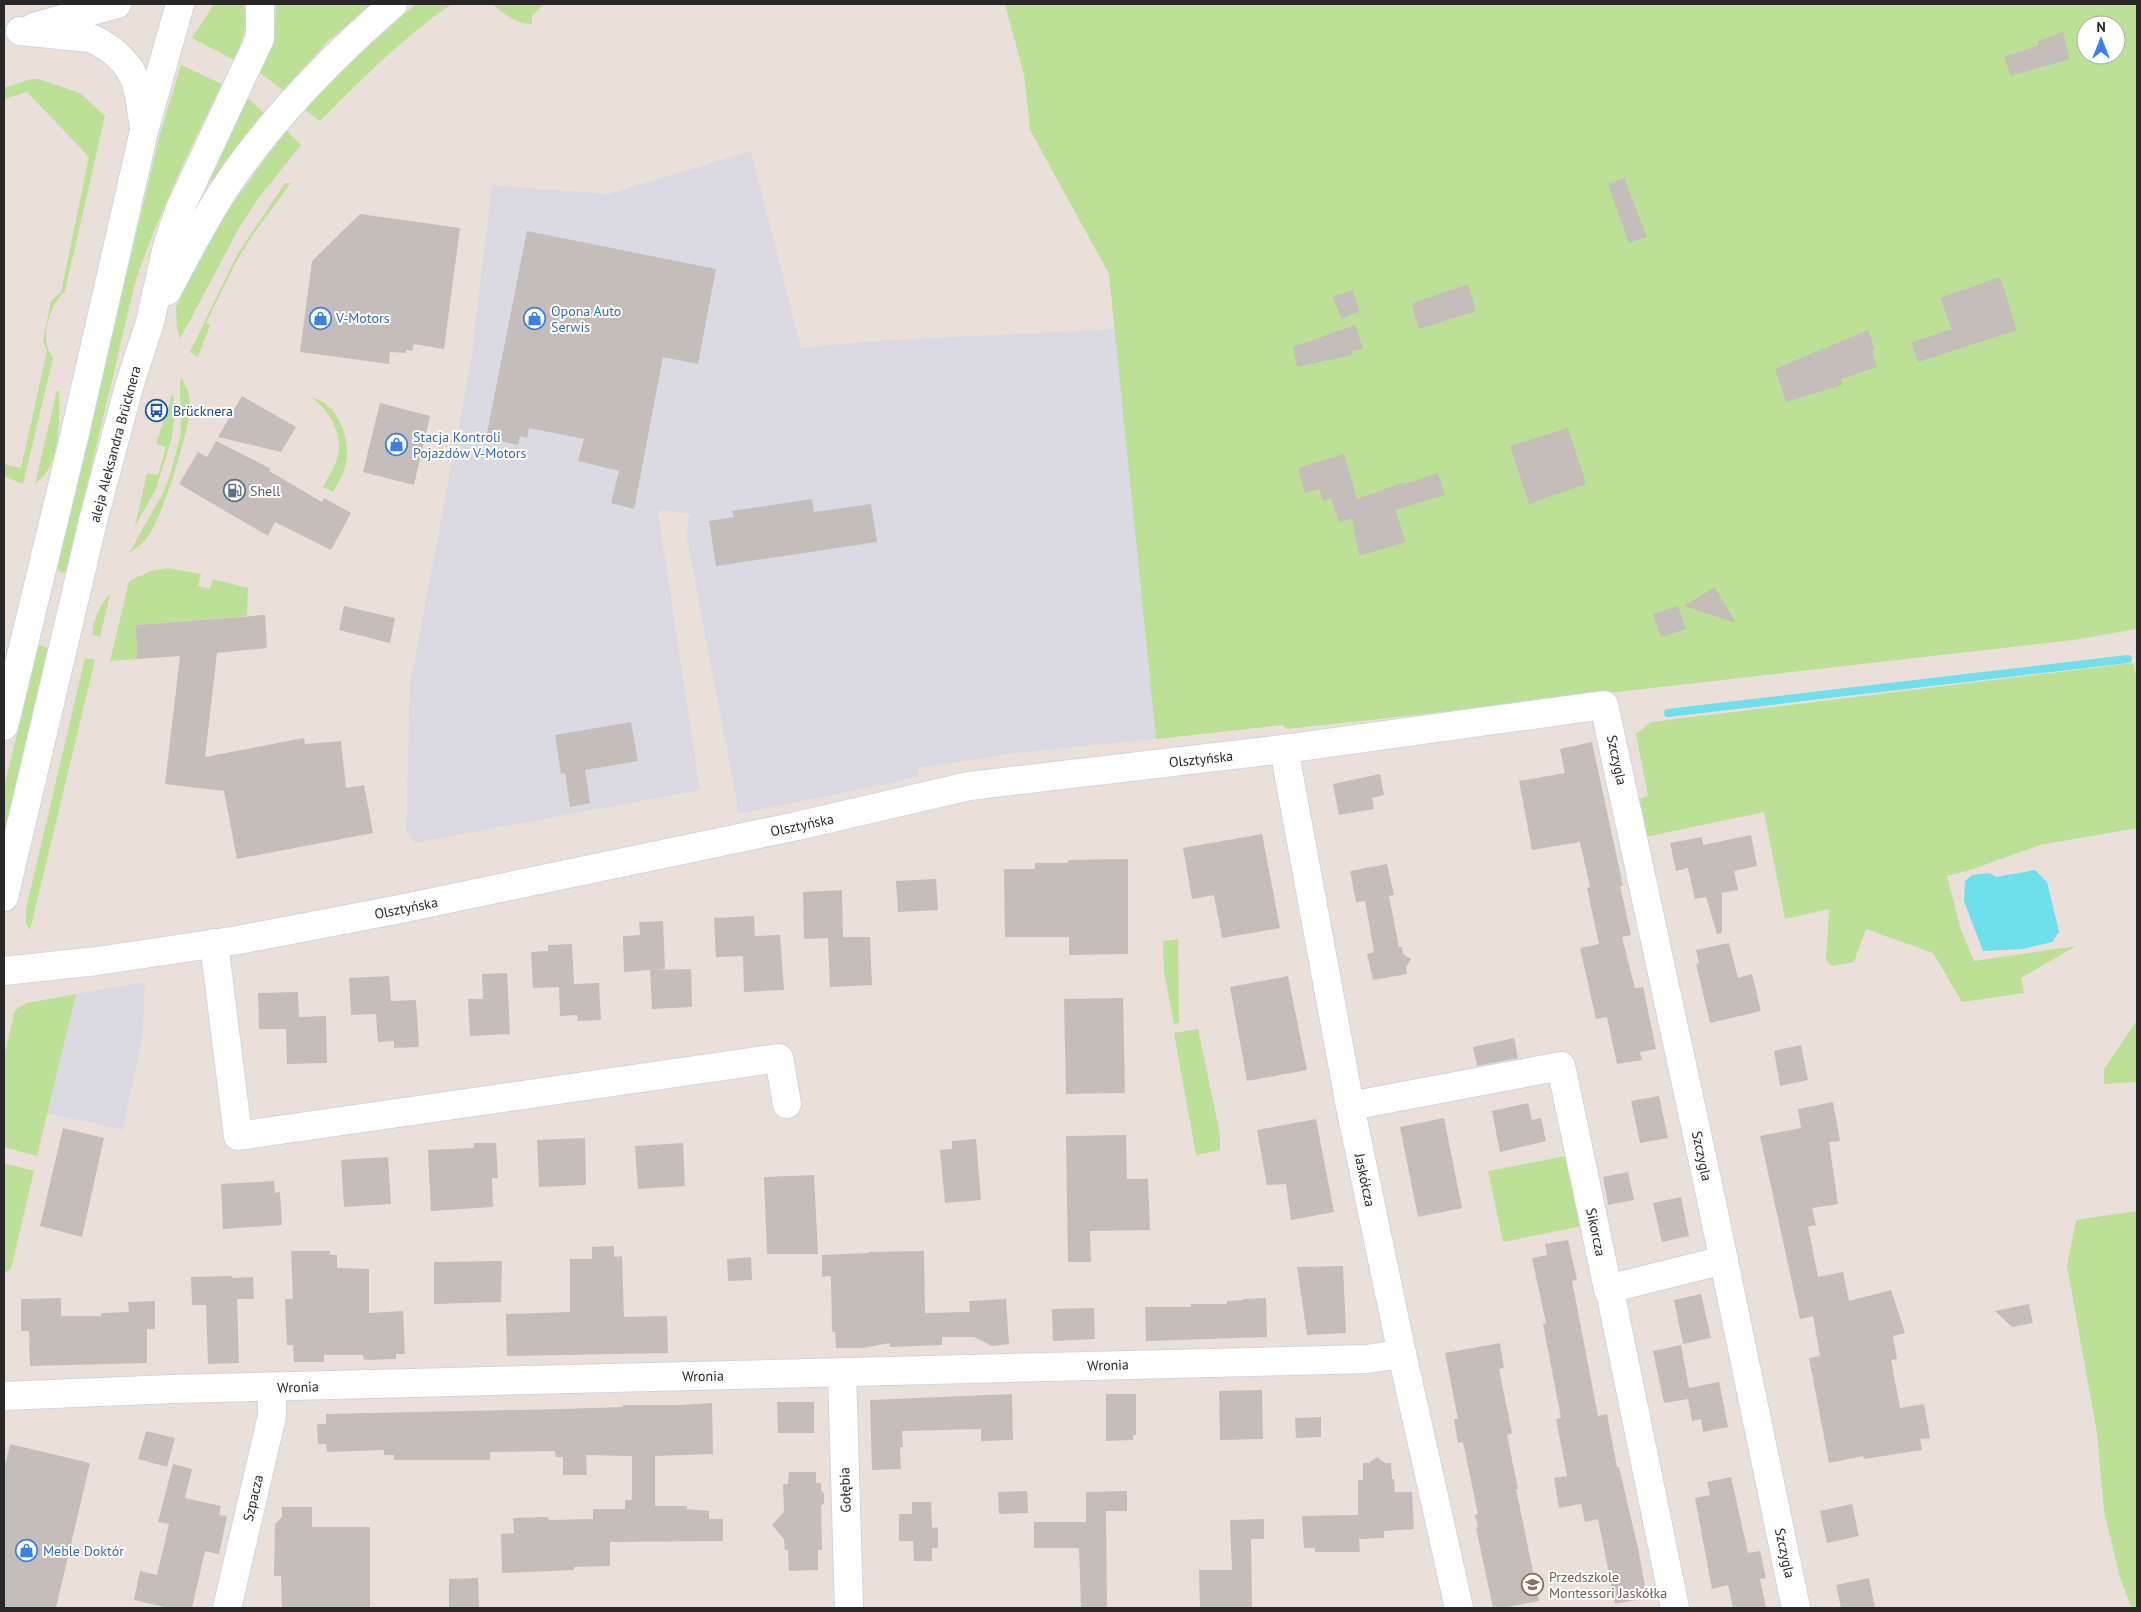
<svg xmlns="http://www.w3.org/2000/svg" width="2141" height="1612" viewBox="0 0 2141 1612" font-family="'PT Sans',sans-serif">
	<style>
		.industrial { fill: #dbdae2 }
		.green { fill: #bce096; fill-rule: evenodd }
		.water { fill: #6edfeb }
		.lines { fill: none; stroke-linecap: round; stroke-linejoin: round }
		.stream { stroke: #6edfeb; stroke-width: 8 }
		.building { fill: #c5bdb9 }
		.street-casing { stroke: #cfd5e1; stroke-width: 30 }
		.secondary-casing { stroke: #cfd5e1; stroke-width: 30 }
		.street { stroke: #fff; stroke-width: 28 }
		.secondary { stroke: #fff; stroke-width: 28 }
		.labels { text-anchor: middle; stroke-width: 4; stroke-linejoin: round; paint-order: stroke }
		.shop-label { font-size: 14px; fill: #366cbe; stroke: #fff; text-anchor: start }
		.transit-label { font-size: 14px; fill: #164399; stroke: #fff; text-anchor: start }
		.street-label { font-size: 14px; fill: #282828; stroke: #fff }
		.service-label { font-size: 14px; fill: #4e5e75; stroke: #fff; text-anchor: start }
		.education-label { font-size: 14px; fill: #785e54; stroke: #fff; text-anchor: start }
	</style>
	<rect width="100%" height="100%" fill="#eae0d9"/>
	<!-- industrial -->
	<g class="industrial">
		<polygon points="751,151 801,348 872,341 1115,329 1156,739 1016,753 918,768 919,777 739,814 692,565 687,537 688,522 691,514 663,510 658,512 700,790 415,843 406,830 410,684 471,361 492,185 608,194"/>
		<polygon points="145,982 143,1034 123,1130 47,1113 76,994"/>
	</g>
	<!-- green -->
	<g class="green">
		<path d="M214,4H244C247,27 244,40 234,60L192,38Z"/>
		<path d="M276,4H372L327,42L284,91L259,72C271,46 276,32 276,4Z"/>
		<path d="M416,4H452C403,37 361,80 320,121L304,109L345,66Z"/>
		<path d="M492,4H544L532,16V24C515,24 505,14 492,4Z"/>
		<path d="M1005,4H2137V629L2073,640L1371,720L1286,729L1283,725L1156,739L1109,274L1030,130L1024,75ZM2086,25H2116V55H2086Z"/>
		<path d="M181,65L222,84C190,149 158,214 135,283L67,570L64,573L58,571L57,567L160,134Z"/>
		<path d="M31,79H39L80,93L105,116L65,291C53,303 45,322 46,339C46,345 50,353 53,358L23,484L4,476V464L21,468L47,351L43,341L51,301L61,292L89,157L27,92L4,99V88Z"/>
		<polygon points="248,98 264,113 214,180 211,181 209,177"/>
		<polygon points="286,130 301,145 257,200 238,230 180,339 177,329 176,308 187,281 231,206"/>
		<polygon points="285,183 291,183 254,233 235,264 206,323 210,325 198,357 190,352 237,255"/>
		<path d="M182,378C186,387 191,396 190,407C189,432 162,519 147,538C142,544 135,549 129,553L163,493L169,478L181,434L180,381Z"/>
		<path d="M57,390L59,391C59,422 62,464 35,484Z"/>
		<polygon points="173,392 174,420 172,437 156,489 135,526 147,473 158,475 166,447 156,444"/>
		<path d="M312,398C338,402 351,440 346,463C344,473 338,483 333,492L323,487C328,477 336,466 338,455C343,434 329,410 312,398Z"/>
		<polygon points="168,568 201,574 198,586 210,589 213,579 248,588 247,616 136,625 137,659 110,661 129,581 151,571"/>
		<path d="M110,594L100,637L93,635C91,623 101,603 110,594Z"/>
		<polygon points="38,645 48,648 4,838 4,788"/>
		<polygon points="85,658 95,660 30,930 26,924 26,909"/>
		<polygon points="2133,663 2137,679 2137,828 2040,845 1973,869 1947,876 1961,930 1974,961 2076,946 2021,978 2024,993 1962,1002 1933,953 1866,929 1854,962 1832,966 1826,960 1829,909 1785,919 1764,812 1645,837 1638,800 1648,795 1636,734 1651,722"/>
		<polygon points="1178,939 1179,1023 1174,1024 1164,972 1163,941"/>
		<polygon points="76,994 37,1156 4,1147 4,1056 15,1010 27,1003"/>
		<polygon points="2137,1020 2137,1082 2104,1084 2104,1069"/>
		<polygon points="1198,1029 1220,1134 1220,1150 1196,1155 1174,1033"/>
		<polygon points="1566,1156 1582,1226 1503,1242 1488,1171"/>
		<polygon points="4,1163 34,1171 11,1269 4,1273"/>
		<polygon points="2137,1211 2137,1608 2132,1608 2120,1578 2104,1511 2097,1433 2067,1266 2076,1220"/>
	</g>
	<!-- water -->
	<polygon class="water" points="2035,870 2047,882 2059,932 2052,942 2022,949 1983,951 1964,901 1965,881 1972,875 1989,873 1996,877"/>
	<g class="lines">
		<!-- stream -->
		<polyline class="stream" points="1668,713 2128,659"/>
	</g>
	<!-- building -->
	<g class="building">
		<polygon points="2063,32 2070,59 2011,76 2004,57 2039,45 2038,41"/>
		<polygon points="1624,178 1647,237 1629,243 1608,184"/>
		<polygon points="360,214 460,228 444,349 414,344 412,351 406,350 406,353 390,352 389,364 300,352 312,261"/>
		<polygon points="527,231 716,269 698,364 663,357 634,509 611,503 619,471 578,461 584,439 529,428 527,438 520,436 518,445 486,438"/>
		<polygon points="2000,277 2017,330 1918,362 1911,343 1952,329 1940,298"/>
		<polygon points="1468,284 1476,311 1419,329 1412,306 1413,303"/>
		<polygon points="1352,290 1360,311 1342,319 1332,297"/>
		<polygon points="1355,325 1363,348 1351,352 1352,355 1297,367 1293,347"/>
		<polygon points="1868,330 1875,350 1872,351 1877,367 1841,379 1842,385 1786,402 1775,369"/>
		<polygon points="242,396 296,427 281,452 218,437"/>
		<polygon points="380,403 430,416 414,485 363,472"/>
		<polygon points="1568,428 1586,484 1529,504 1510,446"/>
		<polygon points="216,441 271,469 269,471 322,502 324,498 351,513 331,550 275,522 268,536 179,484 198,452 207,457"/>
		<polygon points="1344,454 1357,499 1404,482 1405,484 1438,473 1445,495 1395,510 1406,542 1359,556 1352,518 1339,523 1331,498 1323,501 1319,489 1305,493 1298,468"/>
		<polygon points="812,499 814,512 871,504 877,542 716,566 709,521 734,517 732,511"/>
		<polygon points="1715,587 1736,623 1684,606"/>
		<polygon points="344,606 395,618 390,643 339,630"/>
		<polygon points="1678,606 1686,629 1661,637 1653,614"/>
		<polygon points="265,615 267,648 217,653 205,757 304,738 305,744 341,741 346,788 364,785 373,833 237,859 224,791 165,784 180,656 137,659 136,625"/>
		<polygon points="631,722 638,761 585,770 590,803 570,807 565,773 561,774 555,735"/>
		<polygon points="1592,742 1623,886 1620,886 1631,935 1622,937 1635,988 1643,987 1656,1049 1640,1052 1642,1060 1617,1064 1607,1017 1596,1019 1580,948 1599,944 1587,888 1590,887 1580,842 1532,850 1519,781 1565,773 1560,749"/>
		<polygon points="1380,774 1384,795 1372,798 1374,809 1339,815 1333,784"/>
		<polygon points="1262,834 1280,928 1222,938 1214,895 1192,899 1183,848"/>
		<polygon points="1751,835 1757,866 1734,871 1738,890 1722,893 1722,933 1717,934 1706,897 1695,899 1688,868 1676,871 1670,843 1702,837 1703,845"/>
		<polygon points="1128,859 1128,954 1069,955 1069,937 1005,937 1004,869 1035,869 1035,863 1068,863 1068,860"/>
		<polygon points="1387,864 1394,895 1389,896 1399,947 1402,947 1403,954 1411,959 1406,967 1407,974 1373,980 1367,954 1374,952 1365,901 1356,902 1350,871"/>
		<polygon points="936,879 938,910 898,912 896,881"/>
		<polygon points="842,890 843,937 870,937 872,985 830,987 828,938 804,939 803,892"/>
		<polygon points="754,916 755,936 780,935 784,990 744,992 743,956 716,957 714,918"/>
		<polygon points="663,921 665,969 653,970 691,969 692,1007 652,1009 650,970 624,972 623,936 640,935 639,922"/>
		<polygon points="1729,943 1738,978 1752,974 1761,1011 1710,1023 1696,964 1699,963 1696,950"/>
		<polygon points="572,944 574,984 599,983 601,1020 578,1021 577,1015 560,1016 559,987 533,988 531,952 548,951 548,945"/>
		<polygon points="507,973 510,1034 470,1036 468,999 483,999 482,974"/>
		<polygon points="389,976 391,1001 416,1000 419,1047 394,1048 394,1041 378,1042 376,1014 351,1015 349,978"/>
		<polygon points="1288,976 1307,1070 1247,1081 1230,987"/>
		<polygon points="298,992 299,1017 326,1016 327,1063 287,1064 286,1029 259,1029 258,993"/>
		<polygon points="1123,998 1125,1093 1066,1094 1064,999"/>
		<polygon points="1514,1038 1518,1058 1477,1066 1473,1047"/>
		<polygon points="1801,1045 1808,1080 1780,1086 1774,1051"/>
		<polygon points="1659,1096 1668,1138 1640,1143 1631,1101"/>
		<polygon points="1833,1102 1840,1141 1829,1142 1838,1204 1812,1208 1816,1225 1808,1227 1818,1277 1843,1272 1849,1301 1891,1290 1905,1333 1893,1336 1897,1359 1891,1360 1900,1408 1924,1404 1930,1438 1920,1439 1922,1450 1864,1459 1863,1456 1829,1463 1809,1358 1820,1356 1813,1316 1800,1319 1760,1136 1801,1128 1798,1109"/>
		<polygon points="1528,1103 1532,1120 1541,1118 1546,1141 1500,1152 1492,1111"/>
		<polygon points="1444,1118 1462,1208 1418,1217 1400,1127"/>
		<polygon points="1316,1119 1334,1212 1291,1220 1286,1184 1267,1185 1257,1130"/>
		<polygon points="63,1128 104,1138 82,1237 40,1226"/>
		<polygon points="1126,1135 1127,1179 1148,1179 1150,1230 1090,1231 1091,1262 1068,1262 1066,1136"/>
		<polygon points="585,1138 586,1185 539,1187 537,1140"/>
		<polygon points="976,1139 981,1200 945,1203 940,1150 952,1149 952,1141"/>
		<polygon points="474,1143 496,1143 498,1178 492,1178 493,1207 431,1211 428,1150 474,1148"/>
		<polygon points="683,1143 685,1186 638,1189 635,1146"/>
		<polygon points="388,1157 391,1204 344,1207 341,1160"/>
		<polygon points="1628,1172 1634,1200 1608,1205 1603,1177"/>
		<polygon points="814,1175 818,1254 767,1254 764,1177"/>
		<polygon points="274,1181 275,1193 280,1192 282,1225 223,1229 221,1184"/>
		<polygon points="1681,1197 1689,1236 1662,1242 1653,1203"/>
		<polygon points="1568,1240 1577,1280 1572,1281 1598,1416 1607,1414 1617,1467 1619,1467 1638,1548 1647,1598 1615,1604 1598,1519 1585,1522 1581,1504 1559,1508 1554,1478 1567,1476 1556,1419 1561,1418 1543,1324 1546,1323 1532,1258 1547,1255 1545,1244"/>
		<polygon points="614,1246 614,1257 622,1256 624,1317 667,1316 668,1353 507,1356 506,1314 570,1312 570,1259 592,1259 592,1247"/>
		<polygon points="291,1251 330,1251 330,1255 337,1255 337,1268 369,1269 369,1313 403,1311 405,1354 396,1354 396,1359 364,1360 363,1355 324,1355 324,1362 294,1362 293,1345 287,1345 285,1299 293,1299"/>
		<polygon points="924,1251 925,1313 970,1312 969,1301 1006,1299 1009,1344 992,1346 974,1337 942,1337 942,1345 890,1347 890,1343 863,1348 836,1348 835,1332 832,1332 831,1276 822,1277 822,1255 869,1253 869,1252"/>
		<polygon points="751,1257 752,1280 728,1281 727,1259"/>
		<polygon points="502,1261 501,1302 434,1304 434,1262"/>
		<polygon points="1343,1266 1346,1333 1307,1335 1297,1267"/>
		<polygon points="232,1276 232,1278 253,1277 254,1299 237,1299 239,1363 208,1364 206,1305 192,1305 191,1277"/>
		<polygon points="1701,1294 1711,1338 1683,1344 1674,1300"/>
		<polygon points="61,1298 61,1316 101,1316 101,1313 129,1312 128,1302 155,1301 155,1329 147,1329 147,1363 30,1366 29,1331 21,1331 21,1299"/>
		<polygon points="1266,1298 1267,1337 1146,1341 1145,1307 1191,1307 1191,1304 1227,1304 1227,1301 1243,1300 1243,1299"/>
		<polygon points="2029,1304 2033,1323 2012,1327 1995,1311"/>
		<polygon points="1094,1308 1095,1339 1053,1341 1052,1309"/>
		<polygon points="1500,1343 1504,1368 1499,1369 1512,1433 1507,1435 1518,1489 1516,1489 1539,1601 1502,1608 1493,1608 1476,1528 1478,1527 1475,1515 1478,1514 1463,1442 1458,1443 1454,1419 1458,1419 1445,1353"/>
		<polygon points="1681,1345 1689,1388 1719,1382 1728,1427 1703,1432 1701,1419 1692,1421 1688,1399 1664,1403 1653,1351"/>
		<polygon points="1262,1390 1263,1439 1220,1440 1219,1391"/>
		<polygon points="1012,1394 1013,1440 981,1441 981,1429 902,1431 903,1447 900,1447 901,1469 872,1470 870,1400"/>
		<polygon points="1106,1394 1136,1394 1136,1435 1133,1435 1133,1440 1106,1441"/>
		<polygon points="777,1402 814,1402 814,1433 778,1433"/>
		<polygon points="712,1403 713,1454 655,1456 655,1506 687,1506 687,1509 709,1511 709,1519 723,1519 723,1541 610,1542 610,1566 574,1567 574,1570 502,1573 501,1534 514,1533 513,1518 548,1517 549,1520 593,1519 593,1509 625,1509 625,1500 632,1500 632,1456 586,1455 587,1475 563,1475 563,1457 556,1457 555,1451 490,1452 490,1460 394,1460 394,1455 384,1455 384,1450 327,1452 326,1444 318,1444 317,1424 326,1424 326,1414 562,1409 623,1407 623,1405 682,1405"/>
		<polygon points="1321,1417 1321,1437 1296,1438 1295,1418"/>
		<polygon points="146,1431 175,1438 167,1467 138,1459"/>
		<polygon points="10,1444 90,1463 56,1608 4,1608 4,1470"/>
		<polygon points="1377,1457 1385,1463 1391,1463 1392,1479 1394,1479 1395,1492 1412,1492 1414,1529 1384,1531 1384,1538 1359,1539 1360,1552 1315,1552 1315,1548 1304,1548 1302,1516 1358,1515 1358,1480 1363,1480 1363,1463 1369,1463"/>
		<polygon points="173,1464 192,1469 185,1498 221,1506 219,1515 227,1516 219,1554 205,1551 192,1608 169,1608 134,1600 140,1571 157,1575 169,1524 158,1522"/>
		<polygon points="789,1472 816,1472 816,1483 821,1483 821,1490 824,1494 824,1503 821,1506 822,1550 818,1550 818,1570 789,1571 788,1550 785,1550 784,1539 772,1525 784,1512 783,1484 788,1484"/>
		<polygon points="1731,1477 1748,1553 1760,1551 1766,1578 1760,1579 1766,1608 1733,1608 1728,1585 1712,1589 1695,1498 1710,1495 1707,1482"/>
		<polygon points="1027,1491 1028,1513 999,1514 998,1492"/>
		<polygon points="1127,1491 1127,1511 1106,1511 1107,1608 1081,1608 1079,1548 1034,1548 1034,1522 1086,1522 1086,1492"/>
		<polygon points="912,1502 931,1502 932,1528 938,1527 938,1548 932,1548 932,1561 914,1561 913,1541 899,1541 899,1514 912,1514"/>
		<polygon points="1852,1504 1859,1536 1827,1543 1820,1511"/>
		<polygon points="282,1507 312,1507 312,1527 370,1527 370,1608 282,1608 281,1576 274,1576 275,1524 282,1517"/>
		<polygon points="1264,1519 1264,1539 1251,1539 1252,1608 1200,1607 1199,1570 1232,1570 1230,1520"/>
		<polygon points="478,1578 479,1608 449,1608 449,1579"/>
		<polygon points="1869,1578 1875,1608 1841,1608 1836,1585"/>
	</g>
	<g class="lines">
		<defs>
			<g id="street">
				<polyline points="1284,749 1350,1106 1402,1354 1459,1608"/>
				<polyline points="214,943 238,1136 779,1058 787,1104"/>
				<polyline points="4,971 97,961 238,940 400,909 797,826 969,786 1284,749 1604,705 1710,1194 1796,1608"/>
				<polyline points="1350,1106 1561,1066 1608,1289 1611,1296 1675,1608"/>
				<polyline points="1608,1289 1724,1260"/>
				<polyline points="842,1372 849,1608"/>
				<polyline points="4,1396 172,1389 1367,1359 1402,1354"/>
				<polyline points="227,1608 272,1416 272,1387"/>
			</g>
			<g id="secondary">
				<polyline points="34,27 117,4"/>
				<path d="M20,31L90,38C108,45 128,61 135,80C140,94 141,111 144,126"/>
				<path d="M167,291C186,256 204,219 227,185C273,117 331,58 393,4"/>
				<polyline points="4,726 75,433 144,131 180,4"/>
				<polyline points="4,897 93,521 130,383 150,322 167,247 179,211 260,38 260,4"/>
			</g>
		</defs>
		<!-- street casing -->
		<use href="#street" class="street-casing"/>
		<!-- secondary casing -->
		<use href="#secondary" class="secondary-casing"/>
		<!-- street -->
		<use href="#street" class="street"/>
		<!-- secondary -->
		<use href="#secondary" class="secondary"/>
	</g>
	<!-- icons -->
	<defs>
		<symbol id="shop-ring" viewBox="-11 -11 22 22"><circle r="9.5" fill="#fff" stroke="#3f7fe0" stroke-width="1.5"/><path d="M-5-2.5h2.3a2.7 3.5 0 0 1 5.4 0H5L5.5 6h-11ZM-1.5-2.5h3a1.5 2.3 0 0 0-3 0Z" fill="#3f7fe0"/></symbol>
		<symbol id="bus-ring" viewBox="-11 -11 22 22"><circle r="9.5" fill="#fff" stroke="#1a4fb4" stroke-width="1.5"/><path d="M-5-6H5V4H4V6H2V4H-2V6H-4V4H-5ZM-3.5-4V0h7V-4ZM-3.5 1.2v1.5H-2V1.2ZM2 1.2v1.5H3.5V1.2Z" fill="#1a4fb4"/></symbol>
		<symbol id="fuel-ring" viewBox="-11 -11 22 22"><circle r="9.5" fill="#fff" stroke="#5c6f8a" stroke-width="1.5"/><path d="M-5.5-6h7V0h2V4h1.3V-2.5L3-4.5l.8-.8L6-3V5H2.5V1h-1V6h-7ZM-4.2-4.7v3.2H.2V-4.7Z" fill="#5c6f8a"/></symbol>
		<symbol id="school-ring" viewBox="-11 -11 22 22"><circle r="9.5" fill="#fff" stroke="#8d6e63" stroke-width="1.5"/><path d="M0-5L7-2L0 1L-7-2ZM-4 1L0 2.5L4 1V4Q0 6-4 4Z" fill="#8d6e63"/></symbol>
	</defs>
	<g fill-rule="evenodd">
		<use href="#shop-ring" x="308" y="306" width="25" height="25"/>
		<use href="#shop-ring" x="522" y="306" width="25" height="25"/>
		<use href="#bus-ring" x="144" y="398" width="25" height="25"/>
		<use href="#shop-ring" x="384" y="432" width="25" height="25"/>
		<use href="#fuel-ring" x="222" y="478" width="25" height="25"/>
		<use href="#shop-ring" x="14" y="1538" width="25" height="25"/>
		<use href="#school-ring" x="1520" y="1572" width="25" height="25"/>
	</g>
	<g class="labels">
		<!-- shop labels -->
		<g class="shop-label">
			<text x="551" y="316">Opona Auto<tspan x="551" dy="16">Serwis</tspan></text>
			<text x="336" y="323">V-Motors</text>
			<text x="413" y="442">Stacja Kontroli<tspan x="413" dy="16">Pojazdów V-Motors</tspan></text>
			<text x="43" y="1556">Meble Doktór</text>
		</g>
		<!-- transit labels -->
		<g class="transit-label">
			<text x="173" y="416">Brücknera</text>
		</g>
		<!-- street labels -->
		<g class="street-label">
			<text transform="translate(115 444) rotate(-75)" y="5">aleja Aleksandra Brücknera</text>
			<text transform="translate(1201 759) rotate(-6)" y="5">Olsztyńska</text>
			<text transform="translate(1617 760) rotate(78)" y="5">Szczygla</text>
			<text transform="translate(802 825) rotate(-12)" y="5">Olsztyńska</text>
			<text transform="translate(406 908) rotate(-11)" y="5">Olsztyńska</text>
			<text transform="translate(1702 1156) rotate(78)" y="5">Szczygla</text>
			<text transform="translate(1365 1180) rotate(78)" y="5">Jaskółcza</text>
			<text transform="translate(1596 1232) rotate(78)" y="5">Sikorcza</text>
			<text transform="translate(1108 1365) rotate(-2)" y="5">Wronia</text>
			<text transform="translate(703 1376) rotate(-1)" y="5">Wronia</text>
			<text transform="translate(298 1387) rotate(-2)" y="5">Wronia</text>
			<text transform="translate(845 1490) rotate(-92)" y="5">Gołębia</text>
			<text transform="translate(253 1498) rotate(-77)" y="5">Szpacza</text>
			<text transform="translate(1785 1553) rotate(78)" y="5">Szczygla</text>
		</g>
		<!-- service labels -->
		<g class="service-label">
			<text x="250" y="496">Shell</text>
		</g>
		<!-- education labels -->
		<g class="education-label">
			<text x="1549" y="1582">Przedszkole<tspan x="1549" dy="16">Montessori Jaskółka</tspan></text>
		</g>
	</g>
	<!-- border -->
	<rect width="2141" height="1612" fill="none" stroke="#282828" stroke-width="10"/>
	<!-- north arrow -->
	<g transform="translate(2101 40)"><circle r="24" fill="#ffffff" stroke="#a9a9a9"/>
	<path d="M0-4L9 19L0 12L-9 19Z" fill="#3c7ef5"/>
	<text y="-8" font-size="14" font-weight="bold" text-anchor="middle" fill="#282828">N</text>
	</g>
</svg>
